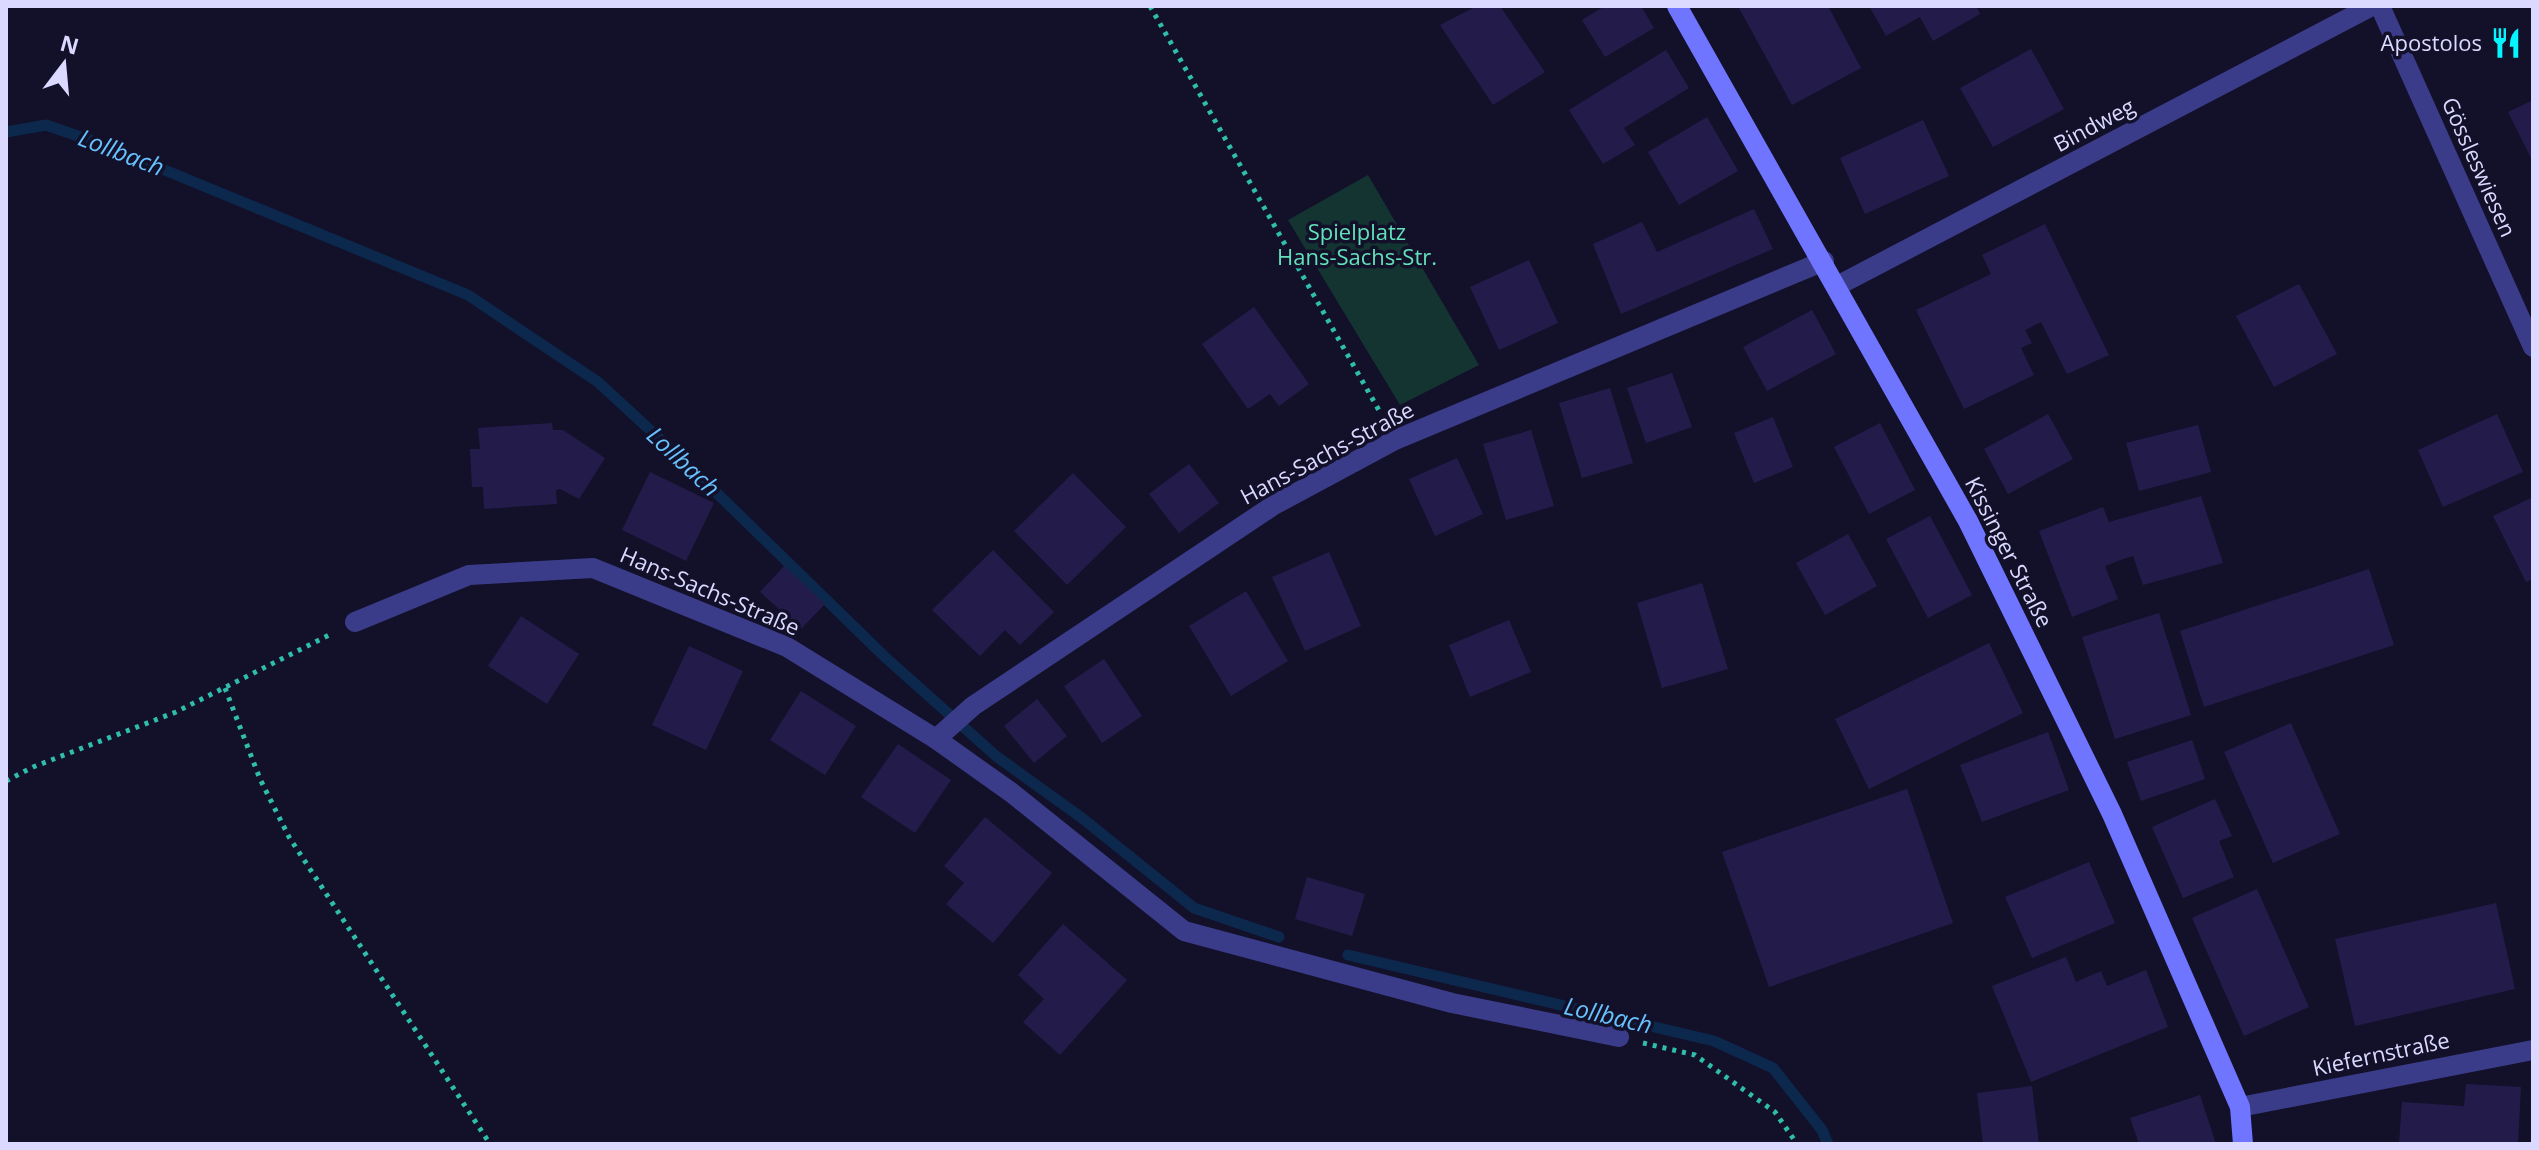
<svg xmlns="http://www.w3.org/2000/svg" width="2539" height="1150" viewBox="0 0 2539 1150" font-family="'Open Sans',sans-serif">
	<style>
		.green { fill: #133431 }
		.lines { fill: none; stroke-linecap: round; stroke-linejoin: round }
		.stream { stroke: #0c284d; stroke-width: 11 }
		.building { fill: #231c4b }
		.path { stroke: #2fbdac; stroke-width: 5; stroke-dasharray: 4 6; stroke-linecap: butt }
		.street { stroke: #3b3c89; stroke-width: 20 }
		.secondary { stroke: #7075ff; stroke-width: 20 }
		.labels { text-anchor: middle; stroke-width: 7; stroke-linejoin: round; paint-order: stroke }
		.poi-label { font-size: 22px; fill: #dbd9ff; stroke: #13102a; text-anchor: end }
		.street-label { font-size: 22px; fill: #dbd9ff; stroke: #13102a }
		.park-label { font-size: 22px; fill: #62e2ba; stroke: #13102a }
		.water-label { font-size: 24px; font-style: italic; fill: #67c2ff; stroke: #13102a }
	</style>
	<rect width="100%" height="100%" fill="#13102a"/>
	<!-- green -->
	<polygon class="green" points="1368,175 1479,365 1400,405 1288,220"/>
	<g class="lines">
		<!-- stream -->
		<g class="stream">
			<polyline points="6,132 46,125 104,145 468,295 553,352 598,382 689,466 885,657 996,756 1082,818 1194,908 1279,937"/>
			<polyline points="1348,955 1714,1041 1773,1068 1822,1130 1828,1144"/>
		</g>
	</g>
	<!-- building -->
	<g class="building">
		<polygon points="1477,6 1500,6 1545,72 1493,105 1440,25"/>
		<polygon points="1605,6 1641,6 1654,28 1605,57 1582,20"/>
		<polygon points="1738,6 1828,6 1861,68 1792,105"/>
		<polygon points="1869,6 1976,6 1980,14 1933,41 1920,17 1886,36"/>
		<polygon points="2031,49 2064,109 1993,147 1960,88"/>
		<polygon points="1666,50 1689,88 1624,128 1635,145 1603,164 1569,110"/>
		<polygon points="2533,100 2533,162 2508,112"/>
		<polygon points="1707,117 1738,171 1679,205 1648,152"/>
		<polygon points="1923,120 1949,176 1865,214 1840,158"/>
		<polygon points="1754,209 1773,249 1621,314 1593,244 1642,222 1657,252"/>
		<polygon points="2045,224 2109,355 2067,374 2041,322 2025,330 2032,343 2021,348 2034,375 1964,409 1916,310 1991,274 1982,255"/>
		<polygon points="1529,260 1558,323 1499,350 1470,287"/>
		<polygon points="2299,284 2337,354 2274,387 2236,316"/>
		<polygon points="1254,307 1309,384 1279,406 1270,394 1248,409 1202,344"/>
		<polygon points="1812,310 1836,354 1767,391 1743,347"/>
		<polygon points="1672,373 1692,427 1646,443 1627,388"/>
		<polygon points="1610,388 1633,463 1582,478 1559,403"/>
		<polygon points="2048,414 2073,459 2008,494 1984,449"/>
		<polygon points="2497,414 2523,472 2443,507 2418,450"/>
		<polygon points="1773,417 1793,467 1754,483 1734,433"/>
		<polygon points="552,423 553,430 563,430 605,458 579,499 560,489 556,490 557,504 484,509 483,487 472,487 470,449 480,449 478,428"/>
		<polygon points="1880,423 1915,490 1869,514 1834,447"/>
		<polygon points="2198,425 2211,472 2139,491 2126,443"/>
		<polygon points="1531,430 1554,506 1506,520 1483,444"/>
		<polygon points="1457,458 1483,514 1435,536 1409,479"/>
		<polygon points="1189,464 1219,503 1179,533 1149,494"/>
		<polygon points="650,472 714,503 686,561 622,530"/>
		<polygon points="1073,473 1126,527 1067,585 1014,531"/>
		<polygon points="2201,496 2223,563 2143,585 2133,556 2123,559 2105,566 2118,599 2072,617 2039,531 2103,507 2109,522"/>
		<polygon points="2533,497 2533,579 2526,582 2493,516"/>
		<polygon points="1930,516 1972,595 1928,618 1886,539"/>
		<polygon points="1848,534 1877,586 1825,615 1796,563"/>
		<polygon points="993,550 1054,612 1020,645 1005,630 980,656 932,610"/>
		<polygon points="1329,552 1361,626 1305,651 1272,577"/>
		<polygon points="784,566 825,604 801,629 760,592"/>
		<polygon points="2369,569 2394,645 2204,707 2180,631"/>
		<polygon points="1702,583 1728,669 1662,688 1637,603"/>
		<polygon points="1246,591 1288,661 1231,696 1189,626"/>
		<polygon points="2159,613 2191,715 2115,739 2082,637"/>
		<polygon points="521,616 579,654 547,704 488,666"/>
		<polygon points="1509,620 1531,672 1470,697 1449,645"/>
		<polygon points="1989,643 2023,713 1869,789 1835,719"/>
		<polygon points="689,646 743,671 706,750 652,725"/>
		<polygon points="1104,659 1142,716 1102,743 1064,686"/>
		<polygon points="801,691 856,726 825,775 770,740"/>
		<polygon points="1037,699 1067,736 1034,763 1004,726"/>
		<polygon points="2291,723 2340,834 2273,863 2224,752"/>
		<polygon points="2048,732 2069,790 1982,822 1960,765"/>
		<polygon points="2192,740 2205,779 2141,801 2127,762"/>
		<polygon points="898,744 951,780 915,833 861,797"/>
		<polygon points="1907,789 1953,923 1769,987 1722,852"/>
		<polygon points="2215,799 2232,836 2219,841 2234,877 2183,898 2152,827"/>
		<polygon points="985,817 1052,873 993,943 946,904 964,883 944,866"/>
		<polygon points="2089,862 2115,923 2032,958 2005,897"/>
		<polygon points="1307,877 1365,894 1352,936 1295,919"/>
		<polygon points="2257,889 2309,1007 2244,1036 2192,918"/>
		<polygon points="2496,903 2515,989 2355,1026 2335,939"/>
		<polygon points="1063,924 1127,980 1060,1055 1023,1022 1044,999 1018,975"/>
		<polygon points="2066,957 2076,982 2101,971 2107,986 2146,970 2168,1027 2031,1082 1992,986"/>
		<polygon points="2466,1084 2521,1087 2518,1144 2399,1143 2402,1102 2464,1106"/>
		<polygon points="2032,1086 2039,1144 1983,1144 1977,1093"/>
		<polygon points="2200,1095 2216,1144 2139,1144 2130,1118"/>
	</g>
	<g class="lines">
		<!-- path -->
		<g class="path">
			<polyline points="1150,6 1381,414"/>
			<polyline points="225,688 260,779 289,837 490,1144"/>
			<polyline points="6,781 33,767 176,712 333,633"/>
			<polyline points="1643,1043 1695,1055 1775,1112 1797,1144"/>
		</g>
		<!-- street -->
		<g class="street">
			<polyline points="2380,6 2533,347"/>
			<polyline points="1837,286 2372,6"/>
			<polyline points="355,622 469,575 593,568 787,647 936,739 1012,793 1184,931 1452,1003 1619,1037"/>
			<polyline points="936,739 973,706 1274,505 1395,440 1824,261"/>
			<polyline points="2240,1107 2533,1050"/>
		</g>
		<!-- secondary -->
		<polyline class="secondary" points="1677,6 1968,521 2112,814 2240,1107 2243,1144"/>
	</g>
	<!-- icons -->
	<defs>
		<symbol id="restaurant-bare" viewBox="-9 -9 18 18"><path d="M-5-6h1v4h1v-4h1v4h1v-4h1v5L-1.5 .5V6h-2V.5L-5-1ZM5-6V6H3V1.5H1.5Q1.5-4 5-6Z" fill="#05f5ff" stroke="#13102a" stroke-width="2.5" paint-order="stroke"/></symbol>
	</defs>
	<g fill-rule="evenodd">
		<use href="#restaurant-bare" x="2484" y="21" width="44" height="44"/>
	</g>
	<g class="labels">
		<!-- poi labels -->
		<g class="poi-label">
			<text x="2482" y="51">Apostolos</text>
		</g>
		<!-- street labels -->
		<g class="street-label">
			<text transform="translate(2094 125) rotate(-28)" y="8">Bindweg</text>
			<text transform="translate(2479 167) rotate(66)" y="8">Gössleswiesen</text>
			<text transform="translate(1327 453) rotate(-28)" y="8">Hans-Sachs-Straße</text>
			<text transform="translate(2009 552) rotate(63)" y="8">Kissinger Straße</text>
			<text transform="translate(710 591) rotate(23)" y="8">Hans-Sachs-Straße</text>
			<text transform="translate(2381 1054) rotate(-12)" y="8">Kiefernstraße</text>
		</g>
		<!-- park labels -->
		<g class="park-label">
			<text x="1357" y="240">Spielplatz<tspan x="1357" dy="25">Hans-Sachs-Str.</tspan></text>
		</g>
		<!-- water labels -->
		<g class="water-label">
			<text transform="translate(121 153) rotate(21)" y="8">Lollbach</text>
			<text transform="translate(683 462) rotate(43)" y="8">Lollbach</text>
			<text transform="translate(1608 1016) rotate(13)" y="8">Lollbach</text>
		</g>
	</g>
	<!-- border -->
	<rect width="2539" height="1150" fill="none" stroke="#dbd9ff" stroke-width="16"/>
	<!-- north arrow -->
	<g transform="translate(64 64) rotate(16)" stroke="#13102a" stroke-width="6" paint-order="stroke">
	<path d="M0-6L14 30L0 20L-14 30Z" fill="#dbd9ff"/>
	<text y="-12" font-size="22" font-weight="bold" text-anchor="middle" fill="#dbd9ff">N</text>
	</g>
</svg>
